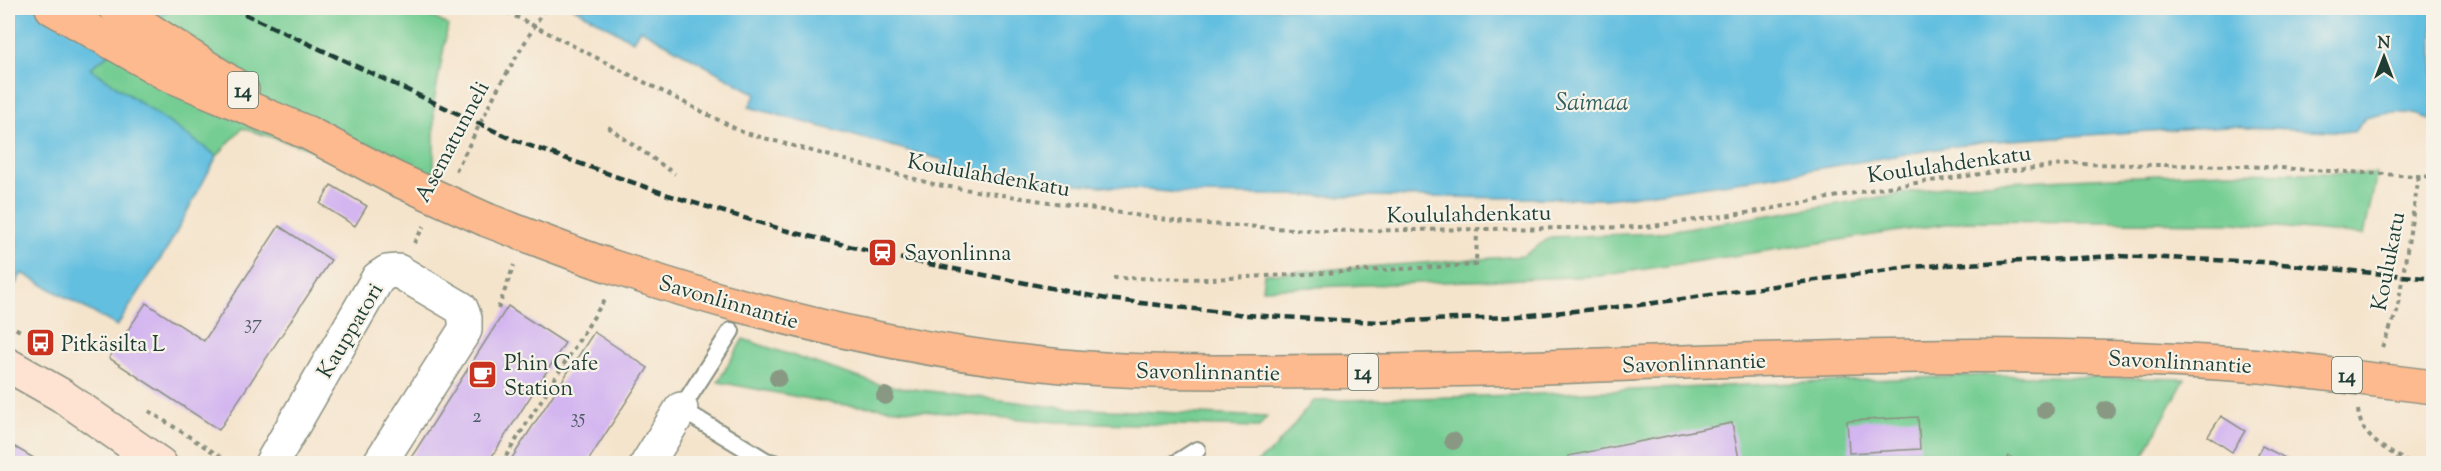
<svg xmlns="http://www.w3.org/2000/svg" width="2441" height="471" viewBox="0 0 2441 471" font-family="'Sorts Mill Goudy',serif">
	<style>
		.green { fill: #74cd93; stroke: #4a8564; stroke-width: 1.5 }
		.water { fill: #63bfe0; stroke: #417e8a; stroke-width: 1.5 }
		.building { fill: #d3b5f0 }
		.lines { fill: none; stroke-linecap: round; stroke-linejoin: round }
		.lane-casing { stroke: #8a9080; stroke-width: 20 }
		.street-casing { stroke: #8a9080; stroke-width: 36 }
		.secondary-casing { stroke: #8a9080; stroke-width: 36 }
		.highway-casing { stroke: #8a9080; stroke-width: 36 }
		.path { stroke: #8a9080; stroke-width: 4; stroke-dasharray: 4.5 4.5; stroke-linecap: butt }
		.lane { stroke: #fff; stroke-width: 16 }
		.street { stroke: #fff; stroke-width: 33 }
		.secondary { stroke: #fee3d2; stroke-width: 33 }
		.highway { stroke: #fcba8e; stroke-width: 33 }
		.rail { stroke: #1f3d34; stroke-width: 4.5; stroke-dasharray: 9 4.5; stroke-linecap: butt }
		.highway-bridge-casing { stroke: #8a9080; stroke-width: 36; stroke-linecap: butt }
		.highway-bridge { stroke: #fcba8e; stroke-width: 33 }
		.tree { fill: #899883 }
		.labels { text-anchor: middle; stroke-width: 4.5; stroke-linejoin: round; paint-order: stroke }
		.number-label { font-size: 20px; fill: #4c5b63 }
		.shield { fill: #f7f3e8; stroke: #60746a; stroke-width: 1.5 }
		.shield-label { font-size: 21px; font-weight: bold; fill: #1f3d34 }
		.street-label { font-size: 22px; fill: #1f3d34; stroke: #f7f3e8 }
		.poi-label { font-size: 22px; fill: #1f3d34; stroke: #f7f3e8; text-anchor: start }
		.water-label { font-size: 24px; font-style: italic; fill: #305e5f; stroke: #f7f3e8 }
	</style>
	<rect width="100%" height="100%" fill="#f7f3e8"/>
	<filter id="ink" filterUnits="userSpaceOnUse"><feTurbulence type="fractalNoise" baseFrequency=".0167" numOctaves="2"/><feDisplacementMap in="SourceGraphic" scale="12" xChannelSelector="R" yChannelSelector="G"/><feConvolveMatrix kernelMatrix="1 2 1 2 8 2 1 2 1" color-interpolation-filters="sRGB"/></filter>
	<filter id="wash" filterUnits="userSpaceOnUse"><feTurbulence type="fractalNoise" baseFrequency=".008" numOctaves="4" result="noise"/><feDisplacementMap in="SourceGraphic" scale="24" xChannelSelector="R" yChannelSelector="G"/><feGaussianBlur stdDeviation="1.35" result="paint"/><feColorMatrix in="noise" values="0 0 0 0 0 0 0 0 0 0 0 0 0 0 0 0 0 1.4 0 .05"/><feComposite in="paint" operator="in"/></filter>
	<g filter="url(#wash)">
		<rect width="100%" height="100%" fill="#f5e4cc"/>
		<!-- green -->
		<g class="green">
			<polygon points="171,8 414,8 448,25 434,102 434,187 242,128 217,156 90,68"/>
			<polygon points="2225,172 2377,174 2364,235 2234,223 1966,221 1599,276 1262,289 1264,274 1523,256 1551,237 1656,233 1962,184"/>
			<polygon points="743,339 881,385 1064,408 1267,417 1259,427 1057,422 836,404 718,382"/>
			<polygon points="1987,375 2185,379 2139,463 1255,464 1275,448 1313,401 1515,395"/>
		</g>
		<!-- water -->
		<g class="water">
			<polygon points="8,8 171,8 90,68 217,156 167,249 117,326 22,273 8,297"/>
			<path d="M574,8H2433V121C2412,109 2388,112 2365,118L2354,132L2227,126L1980,142L1730,183L1606,199L1192,194L941,172L943,160L749,107L756,94L640,29L633,41Z"/>
		</g>
		<g id="blocks">
			<!-- building -->
			<g class="building">
				<polygon points="331,185 367,206 355,226 320,204"/>
				<polygon points="279,226 331,260 219,430 109,358 146,303 204,341"/>
				<polygon points="508,306 565,343 487,464 407,464"/>
				<polygon points="594,332 648,368 586,464 508,464"/>
				<polygon points="2221,416 2245,431 2232,452 2208,436"/>
				<polygon points="1918,417 1920,449 1849,453 1847,421"/>
				<polygon points="1732,423 1740,464 1569,464 1568,456"/>
				<polygon points="13,446 44,464 9,464 8,456"/>
				<polygon points="2262,446 2297,464 2253,464"/>
				<polygon points="2009,456 2021,464 2005,464"/>
			</g>
		</g>
	</g>
	<g filter="url(#ink)">
		<use href="#blocks" fill-opacity="0" stroke="#8a9080" stroke-width="1.5"/>
		<g class="lines">
			<defs>
				<g id="lane">
					<polyline points="731,331 681,409 766,461 777,464"/>
					<polyline points="1175,464 1197,450"/>
				</g>
				<g id="street">
					<polyline points="271,464 378,278 387,272 398,271 461,308 465,318 465,330 379,464"/>
					<polyline points="647,464 681,409"/>
				</g>
				<polyline id="secondary" points="8,365 61,395 160,464"/>
				<g id="highway">
					<polyline points="52,8 165,73 308,133 394,178"/>
					<polyline points="116,8 242,90"/>
					<path d="M487,220C529,236 571,253 613,267C758,315 910,352 1062,366C1127,372 1194,372 1260,372C1335,372 1410,371 1485,369C1744,361 2002,345 2260,366"/>
				</g>
			</defs>
			<!-- lane casing -->
			<use href="#lane" class="lane-casing"/>
			<!-- street casing -->
			<use href="#street" class="street-casing"/>
			<!-- secondary casing -->
			<use href="#secondary" class="secondary-casing"/>
			<!-- highway casing -->
			<use href="#highway" class="highway-casing"/>
			<!-- path -->
			<g class="path">
				<polyline points="499,8 742,132 937,185 1187,223 1329,231 1645,227 1753,212 1887,187 1995,172 2074,164 2245,166 2434,177"/>
				<polyline points="608,127 675,174"/>
				<polyline points="456,171 497,90 545,8"/>
				<polyline points="414,243 424,226"/>
				<polyline points="1113,278 1211,279 1476,265 1477,230"/>
				<polyline points="498,309 514,265"/>
				<polyline points="8,324 20,331"/>
				<polyline points="2382,347 2397,312 2419,176"/>
				<path d="M2358,410C2361,440 2388,450 2411,464"/>
				<polyline points="149,411 232,464"/>
				<polyline points="501,464 605,299"/>
			</g>
			<!-- lane -->
			<use href="#lane" class="lane"/>
			<!-- street -->
			<use href="#street" class="street"/>
			<!-- secondary -->
			<use href="#secondary" class="secondary"/>
			<!-- highway -->
			<use href="#highway" class="highway"/>
			<!-- rail -->
			<polyline class="rail" points="232,8 514,140 668,195 784,230 893,257 1107,299 1247,315 1315,319 1380,322 1509,317 1639,305 1909,267 2117,256 2262,262 2434,279"/>
			<defs>
				<g id="highway-bridge">
					<polyline points="394,178 487,220"/>
					<polyline points="2260,366 2434,387"/>
				</g>
			</defs>
			<!-- highway-bridge casing -->
			<use href="#highway-bridge" class="highway-bridge-casing"/>
			<!-- highway-bridge -->
			<use href="#highway-bridge" class="highway-bridge"/>
		</g>
		<!-- trees -->
		<g class="tree">
			<circle cx="778" cy="378" r="9"/>
			<circle cx="885" cy="396" r="9"/>
			<circle cx="2045" cy="410" r="9"/>
			<circle cx="2106" cy="410" r="9"/>
			<circle cx="1453" cy="441" r="9"/>
		</g>
	</g>
	<!-- icons -->
	<defs>
		<symbol id="station-square" viewBox="-11 -11 22 22"><rect x="-9" y="-9" width="18" height="18" rx="4" fill="#c8321e" stroke="#f7f3e8"/><path d="M-3-6H3Q5-6 5-4V2Q5 4 3 4L4.5 6H3L1.5 4h-3L-3 6H-4.5L-3 4Q-5 4-5 2V-4Q-5-6-3-6ZM-3.5-4v3h7v-3ZM-3.5 1v1.5H-2V1ZM2 1v1.5H3.5V1Z" fill="#fff"/></symbol>
		<symbol id="bus-square" viewBox="-11 -11 22 22"><rect x="-9" y="-9" width="18" height="18" rx="4" fill="#c8321e" stroke="#f7f3e8"/><path d="M-5-6H5V4H4V6H2V4H-2V6H-4V4H-5ZM-3.5-4V0h7V-4ZM-3.5 1.2v1.5H-2V1.2ZM2 1.2v1.5H3.5V1.2Z" fill="#fff"/></symbol>
		<symbol id="cafe-square" viewBox="-11 -11 22 22"><rect x="-9" y="-9" width="18" height="18" rx="4" fill="#c8321e" stroke="#f7f3e8"/><path d="M-5.5-4.5H6V0H3Q3 3.5 0 3.5H-2.5Q-5.5 3.5-5.5 0ZM3-3.2v2h1.7v-2ZM-6 4.5H4V6H-6Z" fill="#fff"/></symbol>
	</defs>
	<g fill-rule="evenodd">
		<use href="#station-square" x="866" y="236" width="33" height="33"/>
		<use href="#bus-square" x="24" y="326" width="33" height="33"/>
		<use href="#cafe-square" x="466" y="358" width="33" height="33"/>
	</g>
	<g class="labels">
		<!-- number labels -->
		<g class="number-label">
			<text x="253" y="329">37</text>
			<text x="477" y="422">2</text>
			<text x="578" y="423">35</text>
		</g>
		<!-- shield labels -->
		<g class="shield">
			<rect x="228" y="72" width="30" height="36" rx="4.5"/>
			<rect x="1348" y="354" width="30" height="36" rx="4.5"/>
			<rect x="2332" y="357" width="30" height="36" rx="4.5"/>
		</g>
		<g class="shield-label">
			<text x="243" y="97">14</text>
			<text x="1363" y="379">14</text>
			<text x="2347" y="382">14</text>
		</g>
		<!-- street labels -->
		<g class="street-label">
			<text transform="translate(451 141) rotate(-62)" y="8">Asematunneli</text>
			<text transform="translate(1949 163) rotate(-8)" y="8">Koululahdenkatu</text>
			<text transform="translate(989 174) rotate(10)" y="8">Koululahdenkatu</text>
			<text transform="translate(1469 213) rotate(-1)" y="8">Koululahdenkatu</text>
			<text transform="translate(2387 261) rotate(-79)" y="8">Koulukatu</text>
			<text transform="translate(729 301) rotate(16)" y="8">Savonlinnantie</text>
			<text transform="translate(349 330) rotate(-59)" y="8">Kauppatori</text>
			<text transform="translate(2180 361) rotate(3)" y="8">Savonlinnantie</text>
			<text transform="translate(1694 362) rotate(-2)" y="8">Savonlinnantie</text>
			<text transform="translate(1208 371) rotate(1)" y="8">Savonlinnantie</text>
		</g>
		<!-- poi labels -->
		<g class="poi-label">
			<text x="904" y="260">Savonlinna</text>
			<text x="61" y="351">Pitkäsilta L</text>
			<text x="504" y="370">Phin Cafe<tspan x="504" dy="25">Station</tspan></text>
		</g>
		<!-- water labels -->
		<g class="water-label">
			<text x="1592" y="110">Saimaa</text>
		</g>
	</g>
	<!-- margin -->
	<rect width="2441" height="471" fill="none" stroke="#f7f3e8" stroke-width="30"/>
	<!-- north arrow -->
	<g transform="translate(2384 57)" stroke="#f7f3e8" stroke-width="4.5" paint-order="stroke">
	<path d="M0-4.5L10 22L0 15L-10 22Z" fill="#1f3d34"/>
	<text y="-9" font-size="16" font-weight="bold" text-anchor="middle" fill="#1f3d34">N</text>
	</g>
</svg>
